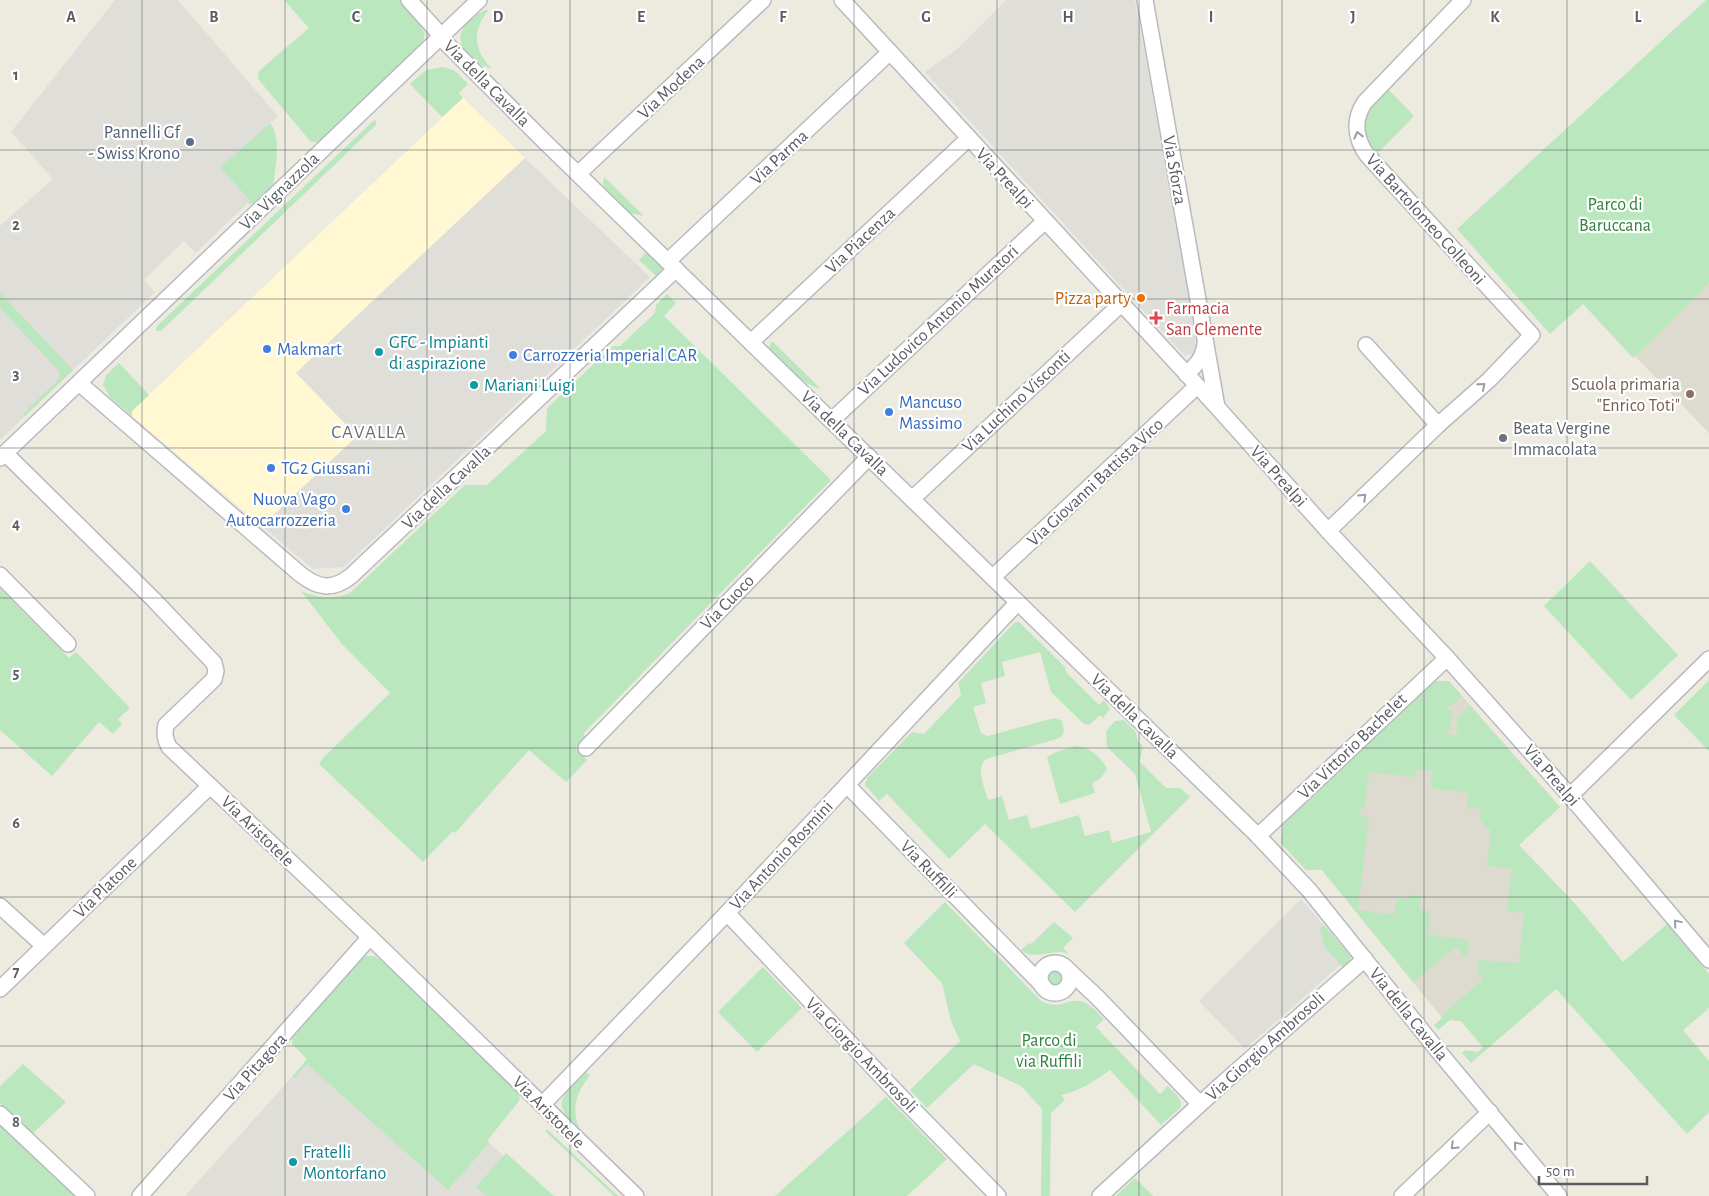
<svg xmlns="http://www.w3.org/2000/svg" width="1709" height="1196" viewBox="0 0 1709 1196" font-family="'Alegreya Sans',sans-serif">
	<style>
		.commercial { fill: #fff8d3 }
		.industrial { fill: #e0ded8 }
		.education { fill: #dddacf }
		.green { fill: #bae7be }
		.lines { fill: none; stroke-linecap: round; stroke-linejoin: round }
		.minor-casing { stroke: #b8bac0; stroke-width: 18 }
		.minor { stroke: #fff; stroke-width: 15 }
		.oneway { stroke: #9b9da1 }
		.grid { fill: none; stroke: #595c62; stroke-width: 1; stroke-opacity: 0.55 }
		.service-dot { fill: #5c6f8a; stroke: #fff; stroke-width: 2 }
		.food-dot { fill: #e8710a; stroke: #fff; stroke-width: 2 }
		.health-dot { fill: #e0444e; stroke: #fff; stroke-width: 2 }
		.shop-dot { fill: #3f7fe0; stroke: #fff; stroke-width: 2 }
		.culture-dot { fill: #0f9aa8; stroke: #fff; stroke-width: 2 }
		.education-dot { fill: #8d6e63; stroke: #fff; stroke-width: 2 }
		.worship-dot { fill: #6b7280; stroke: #fff; stroke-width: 2 }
		.labels { text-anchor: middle; stroke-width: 4.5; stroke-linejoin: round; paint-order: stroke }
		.street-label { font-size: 18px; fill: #595c62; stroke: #fff }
		.service-label { font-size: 18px; fill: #4e5e75; stroke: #fff; text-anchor: end }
		.park-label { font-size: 18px; fill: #2e843a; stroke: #fff }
		.food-label { font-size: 18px; fill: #c56008; stroke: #fff; text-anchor: end }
		.health-label { font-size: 18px; fill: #be3a42; stroke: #fff; text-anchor: start }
		.culture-label { font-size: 18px; fill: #0d838f; stroke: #fff; text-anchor: start }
		.shop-label { font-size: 18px; fill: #366cbe; stroke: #fff; text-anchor: start }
		.education-label { font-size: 18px; fill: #785e54; stroke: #fff; text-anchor: end }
		.worship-label { font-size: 18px; fill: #5b616d; stroke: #fff; text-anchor: start }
		.neighbourhood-label { font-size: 19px; letter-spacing: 1px; fill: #6a6e74; stroke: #fff }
		.grid-label { font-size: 16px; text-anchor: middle; font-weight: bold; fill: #595c62; stroke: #fff; stroke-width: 4.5; stroke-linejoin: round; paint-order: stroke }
	</style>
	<rect width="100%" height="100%" fill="#edebe0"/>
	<!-- commercial -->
	<polygon class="commercial" points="463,98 525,158 297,373 357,436 262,526 132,416 132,411"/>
	<!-- industrial -->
	<g class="industrial">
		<polygon points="115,0 178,0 278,116 221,168 251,200 196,253 184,241 144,280 155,292 0,440 0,226 53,179 11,132"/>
		<polygon points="1006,0 1135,0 1191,310 1196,347 1196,350 1192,354 1185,355 1181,352 925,72 958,48"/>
		<polygon points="525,158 650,277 344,567 313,569 262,526 357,436 296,373"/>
		<polygon points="1301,899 1340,944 1345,961 1245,1049 1199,1001"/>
		<polygon points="308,1059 487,1141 548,1196 185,1196"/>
	</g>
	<!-- education -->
	<g class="education">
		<polygon points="1709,283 1709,433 1635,356"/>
		<polygon points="1435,681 1449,681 1560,807 1519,845 1576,905 1608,943 1486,1050 1461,1021 1443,1019 1322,870 1306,870 1281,843 1283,825"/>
	</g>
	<!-- green -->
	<g class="green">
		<polygon points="284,0 399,0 419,23 425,34 423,42 319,142 311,142 258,79 259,71 309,28"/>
		<polygon points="1706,0 1709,0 1709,283 1633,358 1583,304 1550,334 1457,229"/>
		<path d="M489,9C472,30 473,49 492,69C486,66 479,65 474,61C448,40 463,18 489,9Z"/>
		<path d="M1415,60L1416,62L1389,90L1414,116L1378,153L1414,193L1412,196C1396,178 1358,145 1364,119C1367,103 1402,73 1415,60Z"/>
		<polygon points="443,67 454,70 468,84 459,93 463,98 442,117 410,84 426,70"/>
		<polygon points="374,120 376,121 376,125 161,331 156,331 157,326"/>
		<path d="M270,123C282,136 275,169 273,186L255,203L249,204L248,203L250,200L220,168Z"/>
		<polygon points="604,177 644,216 630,213 605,188 603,183"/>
		<polygon points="647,251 662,266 662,270 656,276 639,260"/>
		<polygon points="0,293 73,370 25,416 23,414 59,379 60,372 0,308"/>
		<path d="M667,294L676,303L664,316L831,480L583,734L586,737L575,748L587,760L566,782L529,750L455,833L453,831L423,862L319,764L323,758L390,693L341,643L301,591C318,598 332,600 350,593L465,485H487L546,431L547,408L613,346H620L655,313L656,305Z"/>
		<path d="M772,341L820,388C808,389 776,358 769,347Z"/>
		<polygon points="119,363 149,395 132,411 132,416 110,397 103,385 106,375"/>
		<polygon points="1590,561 1678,655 1631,700 1544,606"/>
		<polygon points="0,588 69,658 76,652 130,708 118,719 122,724 113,734 99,722 52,776 0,730"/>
		<path d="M1015,622H1019L1065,667L1066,672L1099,705L1104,700L1110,709L1103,718L1100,715L1089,725L1084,724L1051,692L1040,652L1002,662L1005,676L981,683L986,703L973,707L981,733L988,736L1054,718L1062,721L1064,731L1062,736L1057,739L986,759C975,769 985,788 988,800L1002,796L1009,820L1027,815L1031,829L1079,815L1085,836L1109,830L1112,843L1151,832L1135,774L1107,747L1106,731L1115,721L1124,720L1135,731L1138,741L1143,746L1140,762L1166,788H1181L1190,797L1075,912L985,824L949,859L887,794L879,801L865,785L867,778L912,732L924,734L961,695L958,683Z"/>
		<polygon points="1709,680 1709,751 1674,715"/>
		<polygon points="1435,681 1449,681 1462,696 1446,709 1452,711 1450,730 1445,734 1460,736 1456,731 1458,716 1470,706 1560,807 1519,845 1576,905 1623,962 1667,924 1709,974 1709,1008 1683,1030 1709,1061 1709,1112 1687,1134 1556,989 1471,1063 1462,1053 1465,1050 1478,1052 1483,1047 1461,1021 1450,1020 1438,1030 1434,1025 1442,1018 1441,1016 1483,979 1477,972 1478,960 1519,963 1524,913 1507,911 1512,869 1487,866 1491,831 1480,820 1481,809 1467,808 1468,793 1431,788 1432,771 1416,770 1415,777 1369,772 1365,805 1357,816 1369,817 1358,910 1394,915 1397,898 1408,899 1409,895 1421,896 1419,910 1430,911 1428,935 1469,940 1467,959 1456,947 1413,982 1322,870 1306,870 1281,843 1283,825"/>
		<path d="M1076,746C1089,746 1102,758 1107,769L1100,779L1092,783L1095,793L1060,804L1047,757L1056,752Z"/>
		<path d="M945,902L1041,1001C1060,1012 1071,995 1086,1003C1093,1007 1098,1014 1104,1019L1096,1027L1160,1094L1168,1086C1174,1093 1184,1099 1180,1108L1161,1125L1110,1070C1095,1081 1079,1091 1061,1095L1065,1100L1051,1113L1050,1196H1041L1042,1109L1021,1086L974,1064L927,1108L910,1090L960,1041L951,1021L942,983L904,943Z"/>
		<path d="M1054,922L1073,938L1063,948L1070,954C1052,947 1035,962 1021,950L1029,943L1031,944Z"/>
		<polygon points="1324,925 1351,957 1350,961 1343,967 1324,946 1320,928"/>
		<polygon points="366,956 374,956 383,961 520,1092 519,1101 487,1141 489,1143 448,1190 307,1064 294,1078 292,1077 307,1059 292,1044 292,1039 359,960"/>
		<polygon points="763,967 802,1008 757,1052 718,1012"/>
		<circle cx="1055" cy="978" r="11"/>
		<polygon points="23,1064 66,1102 32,1134 0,1103 0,1086"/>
		<path d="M586,1072L590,1075C580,1088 573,1101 576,1118C577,1123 580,1129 581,1133C551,1102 559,1100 586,1072Z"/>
		<polygon points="886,1097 947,1159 907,1196 775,1196"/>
		<polygon points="0,1124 76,1196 0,1196"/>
		<polygon points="547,1129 549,1131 618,1196 614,1196 546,1132"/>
		<polygon points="506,1153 554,1196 487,1196 477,1188 476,1187"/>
		<polygon points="1135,1178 1153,1196 1116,1196"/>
	</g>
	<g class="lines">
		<defs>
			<g id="minor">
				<polyline points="409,0 436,30 446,43 545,142 1258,836 1309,890 1439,1052 1559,1196"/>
				<polyline points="842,0 1217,407 1328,531 1447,658 1570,796 1709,960"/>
				<polyline points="1145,0 1217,407"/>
				<polyline points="579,173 763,0"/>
				<polyline points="668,261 890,52"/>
				<polyline points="751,342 969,138"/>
				<polyline points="1366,345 1438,425"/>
				<path d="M1186,374C1197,365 1203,358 1205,344"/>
				<path d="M79,383L300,574C318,588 332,591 351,576L676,269"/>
				<polyline points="832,420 1045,221"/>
				<path d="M5,453L153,599L214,663L216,671L214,679L166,725C164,734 165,739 169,747L370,937L636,1196"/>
				<polyline points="0,458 479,0"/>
				<polyline points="912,499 1121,304"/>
				<path d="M1328,531L1438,425L1489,380L1532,335L1367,155C1355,138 1353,119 1365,102L1463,0"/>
				<polyline points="0,575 68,644"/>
				<polyline points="993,577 1197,386"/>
				<polyline points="586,748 869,457"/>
				<polyline points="847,785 1044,987"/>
				<polyline points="1570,796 1709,659"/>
				<polyline points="1258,836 1447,658"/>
				<polyline points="0,906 44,946"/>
				<polyline points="727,913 904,1100 998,1196"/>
				<circle cx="1055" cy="978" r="15"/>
				<polyline points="1065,967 1097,997 1200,1104"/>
				<polyline points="0,989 210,786"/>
				<polyline points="542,1105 727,913 1018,602"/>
				<polyline points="0,1114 87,1196"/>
				<polyline points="140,1196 370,937"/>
				<polyline points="1100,1196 1222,1084 1365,959"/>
				<polyline points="1402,1196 1490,1112"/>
			</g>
		</defs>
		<!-- minor casing -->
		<use href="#minor" class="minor-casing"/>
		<!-- minor -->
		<use href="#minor" class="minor"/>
	</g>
	<!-- one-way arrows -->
	<defs><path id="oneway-chevron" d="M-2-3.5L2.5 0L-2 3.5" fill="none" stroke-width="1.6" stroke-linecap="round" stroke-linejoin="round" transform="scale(1.25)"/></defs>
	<g class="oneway">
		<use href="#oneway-chevron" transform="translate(1358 135) rotate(-104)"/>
		<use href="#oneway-chevron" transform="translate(1482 386) rotate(-41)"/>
		<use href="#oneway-chevron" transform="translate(1363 497) rotate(-44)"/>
		<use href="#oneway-chevron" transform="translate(1677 923) rotate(-130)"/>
		<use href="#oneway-chevron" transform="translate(1517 1145) rotate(-130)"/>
		<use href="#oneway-chevron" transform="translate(1454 1146) rotate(136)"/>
	</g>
	<!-- grid -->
	<path class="grid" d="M142,0V1196M285,0V1196M427,0V1196M570,0V1196M712,0V1196M854,0V1196M997,0V1196M1139,0V1196M1282,0V1196M1424,0V1196M1567,0V1196M0,150H1709M0,299H1709M0,448H1709M0,598H1709M0,748H1709M0,897H1709M0,1046H1709"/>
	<!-- markers -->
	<circle class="service-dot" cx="190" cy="142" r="5"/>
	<circle class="food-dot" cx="1141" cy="298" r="5"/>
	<path class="health-dot" d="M1153.5 310.5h5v5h5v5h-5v5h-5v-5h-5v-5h5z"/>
	<g class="shop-dot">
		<circle cx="267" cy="349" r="5"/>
		<circle cx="513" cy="355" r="5"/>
		<circle cx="889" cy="412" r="5"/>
		<circle cx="271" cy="468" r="5"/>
		<circle cx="346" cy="509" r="5"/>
	</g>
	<g class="culture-dot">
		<circle cx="379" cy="352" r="5"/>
		<circle cx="474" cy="385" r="5"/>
		<circle cx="293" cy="1162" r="5"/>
	</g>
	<circle class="education-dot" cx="1690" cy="394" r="5"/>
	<circle class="worship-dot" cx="1503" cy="438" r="5"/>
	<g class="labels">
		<!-- street labels -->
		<g class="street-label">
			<text transform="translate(487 83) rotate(45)" y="6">Via della Cavalla</text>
			<text transform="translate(671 87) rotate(-43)" y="6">Via Modena</text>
			<text transform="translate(779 157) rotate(-43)" y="6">Via Parma</text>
			<text transform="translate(1175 170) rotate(80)" y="6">Via Sforza</text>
			<text transform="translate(1005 178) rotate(47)" y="6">Via Prealpi</text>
			<text transform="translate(279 191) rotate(-44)" y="6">Via Vignazzola</text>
			<text transform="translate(1426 219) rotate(48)" y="6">Via Bartolomeo Colleoni</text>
			<text transform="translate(860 240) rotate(-43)" y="6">Via Piacenza</text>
			<text transform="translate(938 320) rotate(-43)" y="6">Via Ludovico Antonio Muratori</text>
			<text transform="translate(1016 401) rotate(-43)" y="6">Via Luchino Visconti</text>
			<text transform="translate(845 433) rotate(44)" y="6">Via della Cavalla</text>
			<text transform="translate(1279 476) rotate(48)" y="6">Via Prealpi</text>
			<text transform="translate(1095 482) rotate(-43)" y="6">Via Giovanni Battista Vico</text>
			<text transform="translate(446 487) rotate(-43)" y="6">Via della Cavalla</text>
			<text transform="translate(727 602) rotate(-46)" y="6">Via Cuoco</text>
			<text transform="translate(1135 716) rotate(44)" y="6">Via della Cavalla</text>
			<text transform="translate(1352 746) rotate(-44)" y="6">Via Vittorio Bachelet</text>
			<text transform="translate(1552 775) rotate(49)" y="6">Via Prealpi</text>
			<text transform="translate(258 831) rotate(44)" y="6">Via Aristotele</text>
			<text transform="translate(781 855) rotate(-47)" y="6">Via Antonio Rosmini</text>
			<text transform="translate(929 869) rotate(46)" y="6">Via Ruffilli</text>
			<text transform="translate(105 887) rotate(-44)" y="6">Via Platone</text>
			<text transform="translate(1409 1014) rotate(51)" y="6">Via della Cavalla</text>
			<text transform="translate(1265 1046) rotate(-42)" y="6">Via Giorgio Ambrosoli</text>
			<text transform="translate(862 1055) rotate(46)" y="6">Via Giorgio Ambrosoli</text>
			<text transform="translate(255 1067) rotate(-48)" y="6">Via Pitagora</text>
			<text transform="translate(549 1112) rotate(45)" y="6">Via Aristotele</text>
		</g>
		<!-- service labels -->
		<g class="service-label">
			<text x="180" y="138">Pannelli Gf<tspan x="180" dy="21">- Swiss Krono</tspan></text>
		</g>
		<!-- park labels -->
		<g class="park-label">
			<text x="1615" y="210">Parco di<tspan x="1615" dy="21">Baruccana</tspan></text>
			<text x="1049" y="1046">Parco di<tspan x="1049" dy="21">via Ruffili</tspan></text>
		</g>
		<!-- food labels -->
		<g class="food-label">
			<text x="1131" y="304">Pizza party</text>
		</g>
		<!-- health labels -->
		<g class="health-label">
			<text x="1166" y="314">Farmacia<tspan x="1166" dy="21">San Clemente</tspan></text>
		</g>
		<!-- culture labels -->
		<g class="culture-label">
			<text x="389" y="348">GFC - Impianti<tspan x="389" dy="21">di aspirazione</tspan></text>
			<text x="484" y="391">Mariani Luigi</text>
			<text x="303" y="1158">Fratelli<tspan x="303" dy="21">Montorfano</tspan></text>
		</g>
		<!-- shop labels -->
		<g class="shop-label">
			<text x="277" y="355">Makmart</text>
			<text x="523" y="361">Carrozzeria Imperial CAR</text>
			<text x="899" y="408">Mancuso<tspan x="899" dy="21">Massimo</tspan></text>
			<text x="281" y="474">TG2 Giussani</text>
			<text x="336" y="505" text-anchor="end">Nuova Vago<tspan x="336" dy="21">Autocarrozzeria</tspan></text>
		</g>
		<!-- education labels -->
		<g class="education-label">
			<text x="1680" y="390">Scuola primaria<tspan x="1680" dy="21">"Enrico Toti"</tspan></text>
		</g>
		<!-- worship labels -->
		<g class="worship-label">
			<text x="1513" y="434">Beata Vergine<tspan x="1513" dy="21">Immacolata</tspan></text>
		</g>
		<!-- neighbourhood labels -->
		<g class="neighbourhood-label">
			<text x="369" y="438">CAVALLA</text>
		</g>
	</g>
	<g class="grid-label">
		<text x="71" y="22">A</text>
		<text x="214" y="22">B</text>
		<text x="356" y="22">C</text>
		<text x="498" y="22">D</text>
		<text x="641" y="22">E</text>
		<text x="783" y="22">F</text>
		<text x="926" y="22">G</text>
		<text x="1068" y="22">H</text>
		<text x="1211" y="22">I</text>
		<text x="1353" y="22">J</text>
		<text x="1495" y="22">K</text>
		<text x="1638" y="22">L</text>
		<text x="16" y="80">1</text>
		<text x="16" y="230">2</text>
		<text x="16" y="379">3</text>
		<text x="16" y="529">4</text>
		<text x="16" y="678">5</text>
		<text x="16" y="828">6</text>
		<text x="16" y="977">7</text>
		<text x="16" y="1127">8</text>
	</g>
	<!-- scale -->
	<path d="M1539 1176v8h108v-8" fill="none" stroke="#595c62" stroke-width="2.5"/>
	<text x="1546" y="1176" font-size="15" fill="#595c62" stroke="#ffffff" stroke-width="4" paint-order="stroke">50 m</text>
</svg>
